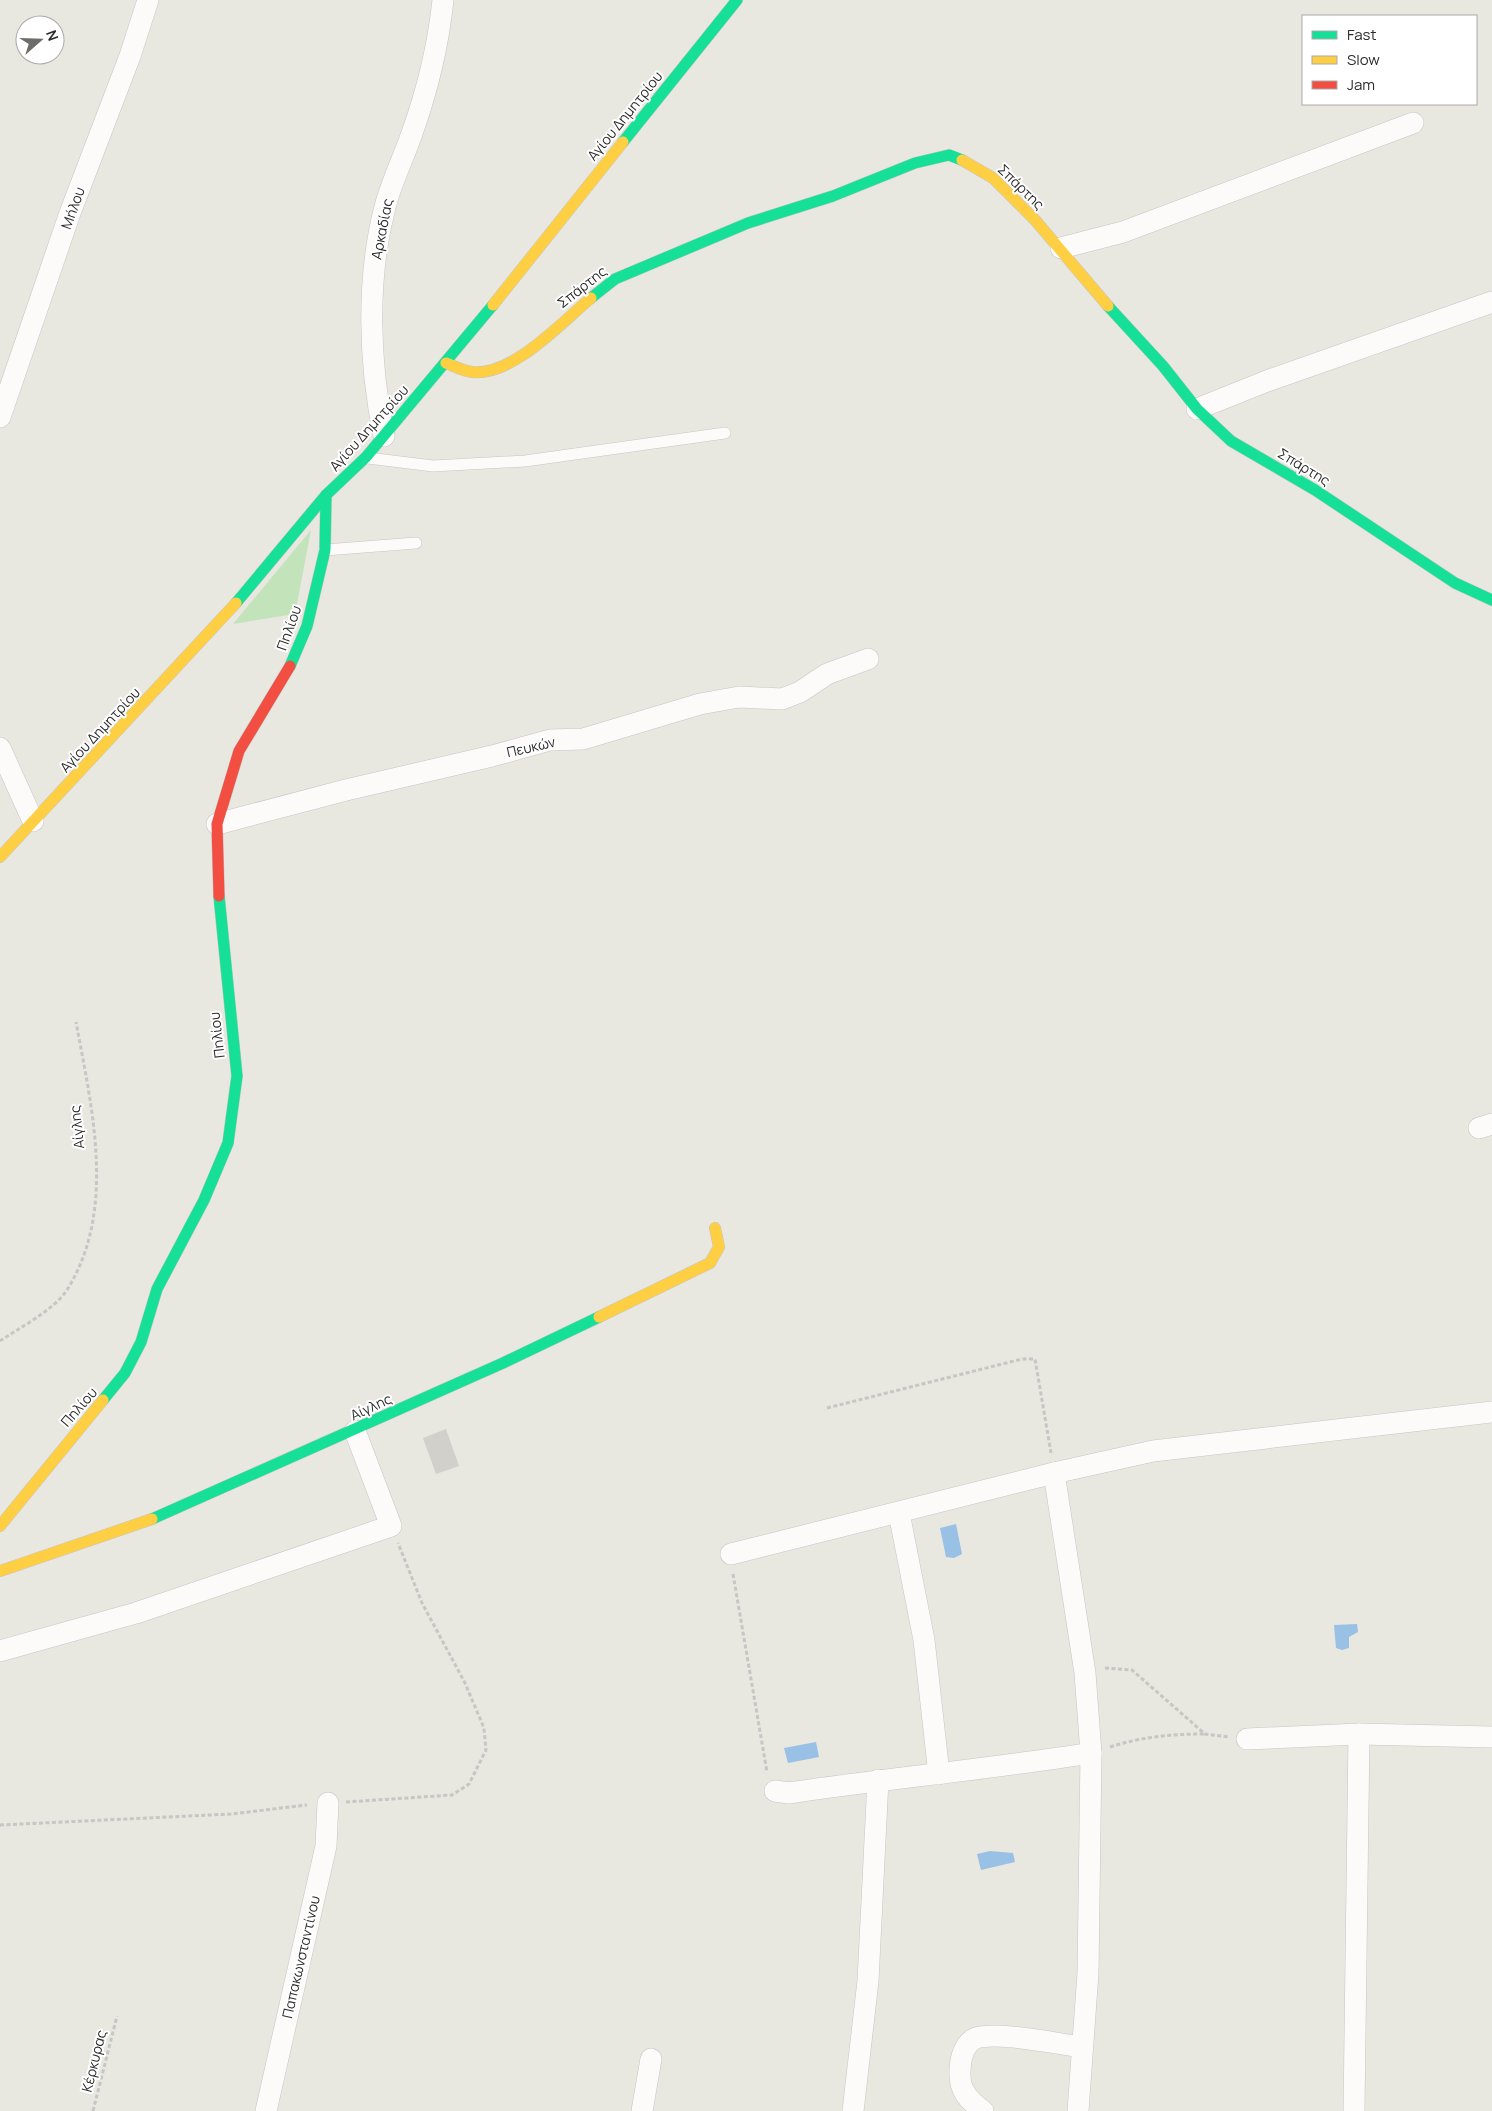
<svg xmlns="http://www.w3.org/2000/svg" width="1492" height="2111" viewBox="0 0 1492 2111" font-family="Manrope,sans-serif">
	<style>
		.green { fill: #c3e3bb }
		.water { fill: #99c1e5 }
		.building { fill: #d1d0cb }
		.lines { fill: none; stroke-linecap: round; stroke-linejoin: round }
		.lane-casing { stroke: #c6c6c5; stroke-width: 12 }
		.street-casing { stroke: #c6c6c5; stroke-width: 22 }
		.fast-casing { stroke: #c6c6c5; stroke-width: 12 }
		.slow-casing { stroke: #c6c6c5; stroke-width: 12 }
		.jam-casing { stroke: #c6c6c5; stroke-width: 12 }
		.path { stroke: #c6c6c5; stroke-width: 3; stroke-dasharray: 4 2.5; stroke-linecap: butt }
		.lane { stroke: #fcfbfa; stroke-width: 11 }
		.street { stroke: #fcfbfa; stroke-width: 21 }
		.fast { stroke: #16e098; stroke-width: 11 }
		.slow { stroke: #ffcf43; stroke-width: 11 }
		.jam { stroke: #f24e42; stroke-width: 11 }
		.labels { text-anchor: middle; stroke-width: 4; stroke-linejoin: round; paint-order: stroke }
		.street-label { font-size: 14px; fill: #2b2b2b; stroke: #fff }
	</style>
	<rect width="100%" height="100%" fill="#e8e7e0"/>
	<!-- green -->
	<polygon class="green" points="311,530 295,614 233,624"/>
	<!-- water -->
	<g class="water">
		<polygon points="956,1524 962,1554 954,1558 946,1557 940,1528"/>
		<polygon points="1357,1624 1358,1632 1349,1637 1349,1648 1342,1650 1336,1648 1334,1625"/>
		<polygon points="816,1742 819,1757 788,1763 784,1748"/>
		<polygon points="990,1851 1013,1853 1015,1862 981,1870 977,1854"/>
	</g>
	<!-- building -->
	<polygon class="building" points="446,1429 459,1466 436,1474 423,1438"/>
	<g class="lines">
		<defs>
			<g id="lane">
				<polyline points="368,458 433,466 525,461 725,433"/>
				<polyline points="325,550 416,543"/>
			</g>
			<g id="street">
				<polyline points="1061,248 1123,232 1413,123"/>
				<polyline points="1197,409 1267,381 1492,302"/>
				<polyline points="0,417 70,213 130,56 148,0"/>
				<path d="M384,436C369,363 366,280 385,207C391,183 403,159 411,136C427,92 438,47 443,0"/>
				<polyline points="0,748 33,821"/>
				<polyline points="217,824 346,790 492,756 550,740 583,739 700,704 739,697 782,699 800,692 827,674 868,659"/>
				<polyline points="1479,1128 1492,1124"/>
				<polyline points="1054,1473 1085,1673 1091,1753 1088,1973 1078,2111"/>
				<polyline points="899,1513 924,1640 939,1774"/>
				<polyline points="731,1554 1054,1473 1153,1451 1492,1412"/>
				<polyline points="0,1651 136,1613 391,1526 355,1431"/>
				<polyline points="1247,1739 1359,1734 1492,1737"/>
				<path d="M775,1791L789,1793C890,1778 991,1769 1091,1753"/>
				<polyline points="266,2111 326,1846 328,1803"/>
				<polyline points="642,2111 651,2059"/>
				<polyline points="853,2111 868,1981 878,1780"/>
				<path d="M983,2111C968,2100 959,2090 960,2071C960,2059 964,2043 976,2038C997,2031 1058,2044 1082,2047"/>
				<polyline points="1354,2111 1359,1734"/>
			</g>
			<g id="fast">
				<polyline points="623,142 737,0"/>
				<polyline points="591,298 615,279 748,223 833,196 915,163 949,155 962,160"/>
				<polyline points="1108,306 1163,366 1197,409 1231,441 1315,490 1455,583 1492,600"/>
				<polyline points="236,603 326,495 366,457 493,305"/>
				<polyline points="290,666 307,626 325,550 326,495"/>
				<polyline points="103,1400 125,1373 141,1342 157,1289 204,1200 228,1143 237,1076 219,896"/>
				<polyline points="152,1519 503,1363 599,1317"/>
			</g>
			<g id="slow">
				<polyline points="962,160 993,178 1035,220 1108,306"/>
				<polyline points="493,305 623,142"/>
				<path d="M446,363C454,366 463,371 472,372C512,377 562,322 591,298"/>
				<polyline points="0,857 236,603"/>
				<polyline points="599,1317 710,1263 719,1247 715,1228"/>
				<polyline points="0,1526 103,1400"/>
				<polyline points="0,1571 152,1519"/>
			</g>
			<polyline id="jam" points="219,896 217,824 239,751 290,666"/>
		</defs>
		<!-- lane casing -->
		<use href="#lane" class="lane-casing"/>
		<!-- street casing -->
		<use href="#street" class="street-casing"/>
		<!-- fast casing -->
		<use href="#fast" class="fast-casing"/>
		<!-- slow casing -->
		<use href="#slow" class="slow-casing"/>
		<!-- jam casing -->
		<use href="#jam" class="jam-casing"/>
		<!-- path -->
		<g class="path">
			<path d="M0,1341C19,1328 54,1310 67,1290C117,1210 92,1109 76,1022"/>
			<polyline points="827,1408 1022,1359 1035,1359 1051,1453"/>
			<polyline points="733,1574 767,1772"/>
			<polyline points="1105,1668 1132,1670 1205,1734 1229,1737"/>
			<path d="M1110,1747C1141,1737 1171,1734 1204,1734"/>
			<polyline points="346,1802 452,1795 469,1784 486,1750 484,1728 465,1683 422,1603 398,1543"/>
			<polyline points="0,1825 231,1814 307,1805"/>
			<polyline points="93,2111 117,2016"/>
		</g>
		<!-- lane -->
		<use href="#lane" class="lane"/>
		<!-- street -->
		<use href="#street" class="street"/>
		<!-- fast -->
		<use href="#fast" class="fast"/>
		<!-- slow -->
		<use href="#slow" class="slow"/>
		<!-- jam -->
		<use href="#jam" class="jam"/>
	</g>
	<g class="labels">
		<!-- street labels -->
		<g class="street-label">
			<text transform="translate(625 116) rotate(-51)" y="5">Αγίου Δημητρίου</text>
			<text transform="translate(1021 187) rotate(44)" y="5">Σπάρτης</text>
			<text transform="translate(73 208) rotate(-70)" y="5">Μήλου</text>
			<text transform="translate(382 229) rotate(-79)" y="5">Αρκαδίας</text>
			<text transform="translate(582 287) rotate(-38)" y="5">Σπάρτης</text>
			<text transform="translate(369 428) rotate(-48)" y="5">Αγίου Δημητρίου</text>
			<text transform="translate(1304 467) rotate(31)" y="5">Σπάρτης</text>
			<text transform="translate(289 628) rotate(-70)" y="5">Πηλίου</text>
			<text transform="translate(100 730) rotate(-47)" y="5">Αγίου Δημητρίου</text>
			<text transform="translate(531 747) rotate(-13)" y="5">Πευκών</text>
			<text transform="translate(217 1035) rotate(-97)" y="5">Πηλίου</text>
			<text transform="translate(77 1127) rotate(-96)" y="5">Αίγλης</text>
			<text transform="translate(79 1407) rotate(-49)" y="5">Πηλίου</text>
			<text transform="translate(371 1407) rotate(-25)" y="5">Αίγλης</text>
			<text transform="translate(301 1957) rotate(-77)" y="5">Παπακωνσταντίνου</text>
			<text transform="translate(94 2061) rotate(-76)" y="5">Κέρκυρας</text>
		</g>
	</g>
	<!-- legend -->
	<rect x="1302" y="15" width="175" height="90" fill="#ffffff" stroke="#aaaaaa"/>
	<rect x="1312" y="31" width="25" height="8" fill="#16e098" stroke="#aaaaaa"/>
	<text x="1347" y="40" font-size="15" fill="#2b2b2b">Fast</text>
	<rect x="1312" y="56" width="25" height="8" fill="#ffcf43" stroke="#aaaaaa"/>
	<text x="1347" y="65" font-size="15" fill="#2b2b2b">Slow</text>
	<rect x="1312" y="81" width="25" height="8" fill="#f24e42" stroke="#aaaaaa"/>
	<text x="1347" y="90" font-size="15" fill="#2b2b2b">Jam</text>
	<!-- north arrow -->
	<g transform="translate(40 40) rotate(70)"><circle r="24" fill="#ffffff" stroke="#aaaaaa"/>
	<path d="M0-4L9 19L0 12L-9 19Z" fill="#6d6d6a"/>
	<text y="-8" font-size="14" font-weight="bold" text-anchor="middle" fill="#2b2b2b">N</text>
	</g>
</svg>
